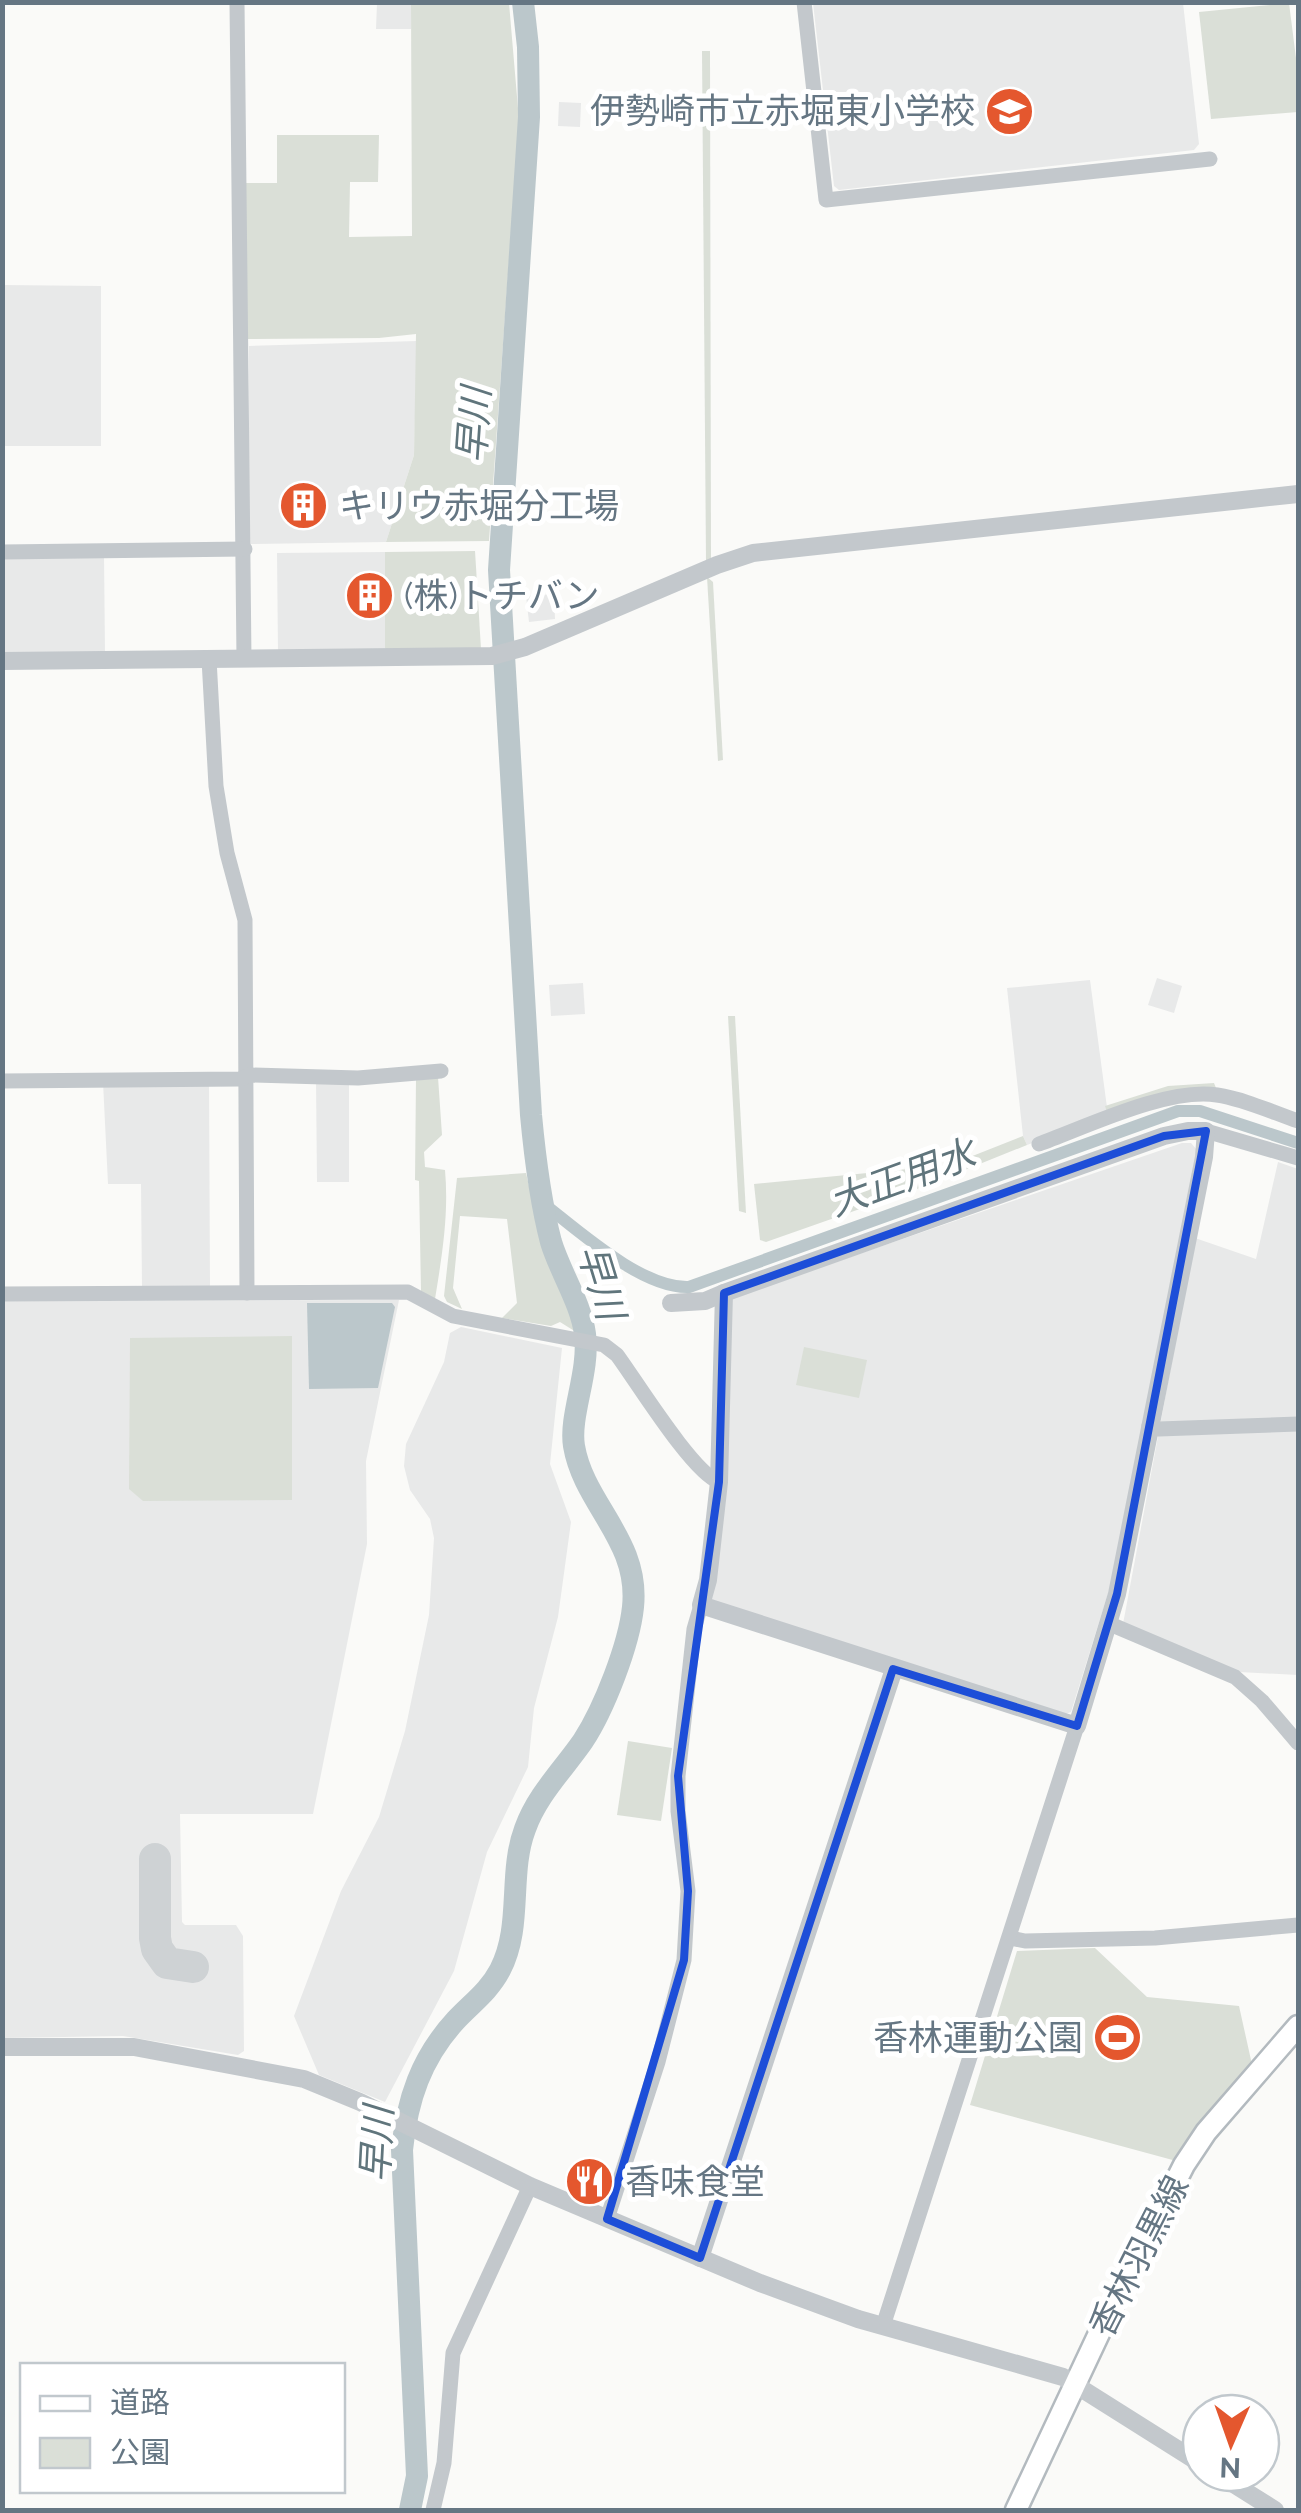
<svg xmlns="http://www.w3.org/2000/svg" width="1301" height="2513" viewBox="0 0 1301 2513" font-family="Raleway,'Noto Sans JP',sans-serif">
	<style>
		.built { fill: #e8e9e9 }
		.green { fill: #dadfd7 }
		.water { fill: #bbc7cb }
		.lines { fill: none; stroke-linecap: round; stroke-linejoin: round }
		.canal { stroke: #bbc7cb; stroke-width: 12 }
		.river { stroke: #bbc7cb; stroke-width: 22 }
		.taxiway { stroke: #ced2d4; stroke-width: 32 }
		.secondary-casing { stroke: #b3babf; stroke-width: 25 }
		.minor { stroke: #c3c8cc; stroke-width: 15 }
		.tertiary { stroke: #c3c8cc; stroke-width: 18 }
		.secondary { stroke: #fff; stroke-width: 20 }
		.marked { fill: none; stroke: #1d4ed8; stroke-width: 8; stroke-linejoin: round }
		.labels { text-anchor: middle; stroke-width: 10; stroke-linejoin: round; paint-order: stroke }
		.poi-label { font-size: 35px; fill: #657683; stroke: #fff; text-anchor: start }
		.street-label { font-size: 35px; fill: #657683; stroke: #fff }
		.water-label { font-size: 38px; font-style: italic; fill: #60757c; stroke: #fff }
	</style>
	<rect width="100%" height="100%" fill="#fafaf8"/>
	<!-- built -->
	<g class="built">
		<polygon points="377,3 411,3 411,29 376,29"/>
		<polygon points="813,3 1183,3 1199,144 1194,150 839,190 834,186"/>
		<polygon points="559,102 581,103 580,127 558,126"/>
		<polygon points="3,285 101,286 101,446 3,446"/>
		<polygon points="417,341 414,455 386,542 249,544 249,346"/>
		<polygon points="385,552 385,651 278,653 277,553"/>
		<polygon points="104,555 105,653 3,655 2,556"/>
		<polygon points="554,594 555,619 529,622 526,596"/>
		<polygon points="1157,978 1182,986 1174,1013 1148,1005"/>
		<polygon points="1090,980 1108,1115 1027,1145 1023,1136 1007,988"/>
		<polygon points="583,983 585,1014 551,1016 549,985"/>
		<polygon points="316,1080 349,1081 349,1182 317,1182"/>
		<polygon points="103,1082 209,1082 210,1286 142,1287 141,1184 108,1184"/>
		<polygon points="1182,1143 1191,1143 1197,1150 1110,1587 1071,1712 1062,1715 714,1604 710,1598 731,1298"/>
		<polygon points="1278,1162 1298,1169 1298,1675 1239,1672 1123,1624 1195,1238 1256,1259"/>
		<polygon points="399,1300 366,1461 367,1544 313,1814 180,1814 182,1922 185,1925 236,1925 243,1936 244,2051 238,2055 123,2036 3,2038 2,1301"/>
		<polygon points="461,1327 562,1348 550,1464 571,1522 558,1617 534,1708 528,1767 487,1852 454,1971 385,2102 319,2075 294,2016 341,1891 379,1817 405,1731 429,1615 434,1538 430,1519 410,1490 404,1466 406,1444 444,1362 450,1333"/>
	</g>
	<!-- green -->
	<g class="green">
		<polygon points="411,3 509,3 519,120 489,541 386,542 414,455 416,334 379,338 247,339 243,183 277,183 277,135 379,135 378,182 350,182 349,237 412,236"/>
		<polygon points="1289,3 1298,74 1298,112 1211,119 1199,12"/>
		<polygon points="702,51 710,51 711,559 706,561"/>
		<polygon points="475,551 481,649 385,651 385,552"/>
		<polygon points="707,577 713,582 723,760 718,761"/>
		<polygon points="728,1016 735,1016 746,1213 739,1211"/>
		<path d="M438,1077L442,1135L424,1152L425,1167L445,1170C449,1214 442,1256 435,1299L421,1291L419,1181L415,1180L416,1078Z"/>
		<polygon points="1214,1083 1216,1088 1108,1115 1105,1106 1168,1086"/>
		<polygon points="1023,1136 1027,1145 945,1178 937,1170"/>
		<polygon points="929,1167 932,1176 928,1185 766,1242 760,1240 754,1184"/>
		<polygon points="526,1173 543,1246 564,1292 576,1332 560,1322 551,1326 502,1318 517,1303 507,1219 460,1216 453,1288 462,1309 447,1302 444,1296 457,1178"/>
		<polygon points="292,1336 292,1500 143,1501 129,1489 130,1338"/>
		<polygon points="804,1347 867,1360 859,1398 796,1385"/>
		<polygon points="628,1741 672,1748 661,1821 617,1815"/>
		<polygon points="1095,1948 1147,1997 1239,2006 1253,2069 1180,2162 970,2105 1017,1951"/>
	</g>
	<!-- water -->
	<polygon class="water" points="307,1303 392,1303 395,1307 378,1388 309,1389"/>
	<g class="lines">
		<!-- canal -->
		<path class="canal" d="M544,1204C580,1232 643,1289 689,1287L1178,1111H1200L1298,1143"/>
		<!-- river -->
		<path class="river" d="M410,2510L417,2476L402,2150C407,2100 421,2058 456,2020C472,2003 489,1991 500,1970C523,1926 508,1874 525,1829C537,1795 563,1770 583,1741C604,1709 629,1645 633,1607C640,1540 584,1505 574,1446C569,1415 590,1372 585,1334C581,1303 560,1272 551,1242C540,1200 535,1158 531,1115L499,570L529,117L528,47L523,2"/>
		<!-- taxiway -->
		<polyline class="taxiway" points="155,1859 155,1938 157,1949 167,1963 193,1967"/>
		<defs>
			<polyline id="secondary" points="1016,2510 1103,2325 1184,2165 1206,2132 1298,2026"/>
		</defs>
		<!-- secondary casing -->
		<use href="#secondary" class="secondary-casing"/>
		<!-- minor -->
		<g class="minor">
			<polyline points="237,2 244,659"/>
			<polyline points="804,2 826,200 1210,159"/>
			<polyline points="2,552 245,549"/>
			<polyline points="209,659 216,786 227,853 245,920 247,1293"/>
			<polyline points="2,1081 240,1079 250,1075 358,1078 441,1071"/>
			<polyline points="1206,1131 1298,1158"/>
			<path d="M1039,1144C1086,1127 1168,1087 1217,1095C1244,1099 1272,1112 1298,1121"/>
			<path d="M2,1294L408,1292L453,1316L604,1345L617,1355C637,1382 692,1472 719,1482"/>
			<polyline points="1149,1426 1159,1429 1298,1424"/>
			<polyline points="1110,1624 1235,1677 1262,1701 1298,1743"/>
			<polyline points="1010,1938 1025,1941 1155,1938 1298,1925"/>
			<polyline points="607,2219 658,2062 684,1960 688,1891 678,1811 678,1776 694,1629 701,1605"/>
			<polyline points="883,2326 1077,1726"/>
			<polyline points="433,2510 444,2463 453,2353 530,2186"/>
		</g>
		<!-- tertiary -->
		<g class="tertiary">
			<polyline points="2,661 492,656 525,647 717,565 753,553 1298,494"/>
			<polygon points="1188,1131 1206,1131 1204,1157 1117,1594 1077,1726 701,1605 708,1580 719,1482 724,1293 1164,1136"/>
			<polyline points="671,1303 705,1301 724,1293"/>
			<polyline points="2,2047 134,2047 304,2079 360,2102 530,2186 760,2283 858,2319 1063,2377 1201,2464"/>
			<polyline points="700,2258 894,1669"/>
			<polyline points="1216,2473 1275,2510"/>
		</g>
		<!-- secondary -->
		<use href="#secondary" class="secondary"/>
	</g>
	<!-- marked area -->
	<path class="marked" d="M1206,1131L1117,1594L1077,1726L893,1669L700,2258L607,2219L684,1960L688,1891L678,1776L719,1482L724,1293L1164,1136Z"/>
	<!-- icons -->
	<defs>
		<symbol id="school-disc" viewBox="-11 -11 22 22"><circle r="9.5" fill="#e4572e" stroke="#fff"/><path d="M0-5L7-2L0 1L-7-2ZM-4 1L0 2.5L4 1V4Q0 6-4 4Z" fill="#fff"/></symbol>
		<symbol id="building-disc" viewBox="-11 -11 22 22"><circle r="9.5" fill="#e4572e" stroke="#fff"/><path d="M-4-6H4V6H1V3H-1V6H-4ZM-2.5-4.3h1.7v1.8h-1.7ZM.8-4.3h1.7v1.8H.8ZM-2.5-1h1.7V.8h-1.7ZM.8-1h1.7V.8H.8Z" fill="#fff"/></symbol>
		<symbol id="stadium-disc" viewBox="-11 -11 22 22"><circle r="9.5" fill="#e4572e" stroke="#fff"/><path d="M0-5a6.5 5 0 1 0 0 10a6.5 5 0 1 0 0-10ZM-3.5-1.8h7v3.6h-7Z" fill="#fff"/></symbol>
		<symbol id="restaurant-disc" viewBox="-11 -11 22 22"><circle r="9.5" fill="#e4572e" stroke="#fff"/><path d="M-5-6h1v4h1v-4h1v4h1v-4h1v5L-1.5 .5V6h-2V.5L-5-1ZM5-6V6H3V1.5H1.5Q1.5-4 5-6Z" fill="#fff"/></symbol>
	</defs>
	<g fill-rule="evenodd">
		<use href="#school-disc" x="982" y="84" width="55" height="55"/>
		<use href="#building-disc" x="276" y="478" width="55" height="55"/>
		<use href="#building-disc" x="342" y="568" width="55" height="55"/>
		<use href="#stadium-disc" x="1090" y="2010" width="55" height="55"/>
		<use href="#restaurant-disc" x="562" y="2154" width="55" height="55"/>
	</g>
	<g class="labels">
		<!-- poi labels -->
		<g class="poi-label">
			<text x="975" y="123" text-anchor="end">伊勢崎市立赤堀東小学校</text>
			<text x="339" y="518">キリウ赤堀分工場</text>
			<text x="404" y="608">(株)トチバン</text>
			<text x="1083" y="2050" text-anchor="end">香林運動公園</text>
			<text x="625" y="2194">香味食堂</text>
		</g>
		<!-- street labels -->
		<g class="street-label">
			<text transform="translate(1139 2256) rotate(-63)" y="12">香林羽黒線</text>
		</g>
		<!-- water labels -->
		<g class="water-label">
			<text transform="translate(474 425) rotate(-86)" y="13">早川</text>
			<text transform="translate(902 1178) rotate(-20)" y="13">大正用水</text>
			<text transform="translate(601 1282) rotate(73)" y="13">早川</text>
			<text transform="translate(377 2144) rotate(-87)" y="13">早川</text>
		</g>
	</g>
	<!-- border -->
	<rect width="1301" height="2513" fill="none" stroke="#657683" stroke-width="10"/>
	<!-- legend -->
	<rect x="20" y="2363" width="325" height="130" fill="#ffffff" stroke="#c1c8cd" stroke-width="2.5"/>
	<rect x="40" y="2396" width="50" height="15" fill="#ffffff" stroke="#c1c8cd" stroke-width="2.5"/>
	<text x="110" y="2413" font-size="30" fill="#657683">道路</text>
	<rect x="40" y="2438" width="50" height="30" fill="#dadfd7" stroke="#c1c8cd" stroke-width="2.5"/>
	<text x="110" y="2463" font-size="30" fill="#657683">公園</text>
	<!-- north arrow -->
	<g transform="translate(1231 2443) rotate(182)"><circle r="48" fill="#ffffff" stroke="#c1c8cd" stroke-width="2.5"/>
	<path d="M0-8L18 38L0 25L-18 38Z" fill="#e4572e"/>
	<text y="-15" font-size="28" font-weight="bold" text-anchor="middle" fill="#657683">N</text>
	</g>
</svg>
